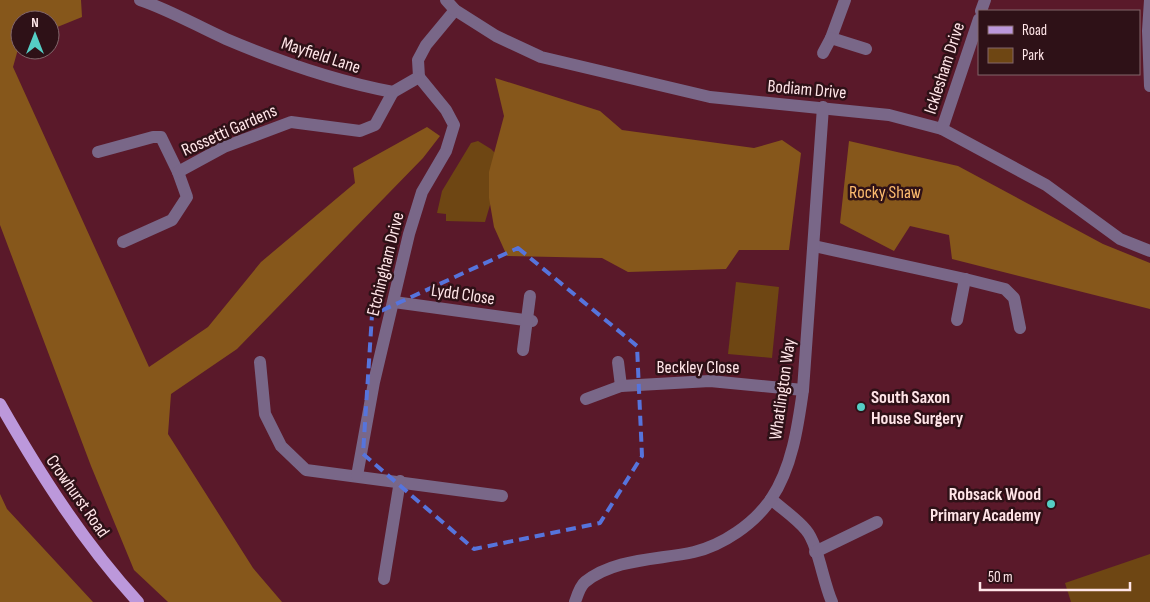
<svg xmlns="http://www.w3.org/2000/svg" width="1150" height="602" viewBox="0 0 1150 602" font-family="'Sofia Sans Condensed',sans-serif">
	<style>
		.green { fill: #6e4613 }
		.forest { fill: #86571b }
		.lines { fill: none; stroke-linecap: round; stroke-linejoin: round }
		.minor { stroke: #796788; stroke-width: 12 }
		.major { stroke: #bc98db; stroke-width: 12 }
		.marked { fill: none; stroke: #5674dc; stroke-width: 4; stroke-dasharray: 10 6; stroke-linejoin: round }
		.poi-dot { fill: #55cec5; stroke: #2e1117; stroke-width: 2 }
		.labels { text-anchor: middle; stroke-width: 5; stroke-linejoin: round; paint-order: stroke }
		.street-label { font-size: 18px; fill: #ffe5e8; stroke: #2e1117 }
		.park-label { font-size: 18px; fill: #fdbb6f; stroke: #2e1117 }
		.poi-label { font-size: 18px; font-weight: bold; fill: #ffe5e8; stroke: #2e1117; text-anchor: start }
	</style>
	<rect width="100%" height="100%" fill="#5a192a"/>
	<!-- green -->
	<g class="green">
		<polygon points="478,141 491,149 503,161 485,222 446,221 446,214 437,213 442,191 471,143"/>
		<polygon points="736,282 779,287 772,358 728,354"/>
		<polygon points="1150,554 1150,602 1071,602 1065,583"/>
	</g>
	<!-- forest -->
	<g class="forest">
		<polygon points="0,0 81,0 82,17 50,30 50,20 20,20 20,42 13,67 149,367 208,327 261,262 355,183 353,168 427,127 440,136 423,158 237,349 171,394 168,434 253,568 282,602 168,602 134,570 91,466 0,225"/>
		<polygon points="495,78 600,111 622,130 754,148 782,140 801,153 789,250 739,250 726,269 628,272 602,258 507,256 494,227 489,198 489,172 504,116"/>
		<polygon points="849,141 958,166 1103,244 1150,263 1150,309 952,259 949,235 910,226 894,251 840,223"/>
		<polygon points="0,494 7,509 93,602 0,602"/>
	</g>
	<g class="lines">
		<!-- minor -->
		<g class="minor">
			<path d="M140,0C170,10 197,26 226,39C280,62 335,81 393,92L419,77L418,60L426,45L455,10"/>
			<polyline points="446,0 455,10 496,36 541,57 710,97 889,115 942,129 1046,185 1120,239 1150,251"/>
			<polyline points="845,0 831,38 866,49"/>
			<polyline points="1150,0 1148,31 1150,86"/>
			<polyline points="981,11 985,0"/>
			<polyline points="823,53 831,38"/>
			<polyline points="942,129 979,19"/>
			<polyline points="98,152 153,137 161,137 178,172 187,197 172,220 123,242"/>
			<polyline points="178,172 224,147 291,122 360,131 375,125 393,92"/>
			<polyline points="814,246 965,279 1005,289 1014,298 1020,328"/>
			<polyline points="394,302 532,321"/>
			<polyline points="957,320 965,279"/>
			<polyline points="523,350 530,296"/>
			<polyline points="260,362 265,414 281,446 306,470 502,496"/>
			<polyline points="618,362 621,386"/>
			<polyline points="586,399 621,386 710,381 803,390"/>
			<polyline points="357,476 374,382 409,234 422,192 446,151 454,125 446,110 419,77"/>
			<path d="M771,499C782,509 796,518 806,530C818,544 823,582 832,602"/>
			<polyline points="815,552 877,522"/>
			<polyline points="384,579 400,481"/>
			<path d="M575,602C577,596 580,586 585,582C615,558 658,560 694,552C723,545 754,524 771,499C792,468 798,426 803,390L823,107"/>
		</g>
		<!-- major -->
		<path class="major" d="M0,404C40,474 83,542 138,602"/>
	</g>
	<!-- marked area -->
	<path class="marked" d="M518,248L637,346L642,456L600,523L474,549L363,454L372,315Z"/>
	<!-- markers -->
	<g class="poi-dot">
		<circle cx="861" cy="407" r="5"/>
		<circle cx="1051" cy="504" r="5"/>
	</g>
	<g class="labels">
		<!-- street labels -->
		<g class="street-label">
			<text transform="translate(321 55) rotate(18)" y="6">Mayfield Lane</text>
			<text transform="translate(944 68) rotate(-72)" y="6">Icklesham Drive</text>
			<text transform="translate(807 89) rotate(5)" y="6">Bodiam Drive</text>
			<text transform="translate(229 130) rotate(-24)" y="6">Rossetti Gardens</text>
			<text transform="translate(385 264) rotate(-76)" y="6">Etchingham Drive</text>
			<text transform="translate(463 294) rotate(8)" y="6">Lydd Close</text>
			<text x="698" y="373">Beckley Close</text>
			<text transform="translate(782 389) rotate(-82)" y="6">Whatlington Way</text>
			<text transform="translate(78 496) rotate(55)" y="6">Crowhurst Road</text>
		</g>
		<!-- park labels -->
		<g class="park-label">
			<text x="885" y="198">Rocky Shaw</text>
		</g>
		<!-- poi labels -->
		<g class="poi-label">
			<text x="871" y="403">South Saxon<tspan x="871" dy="21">House Surgery</tspan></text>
			<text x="1041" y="500" text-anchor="end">Robsack Wood<tspan x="1041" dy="21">Primary Academy</tspan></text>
		</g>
	</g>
	<!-- legend -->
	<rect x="978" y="10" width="162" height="65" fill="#2e1117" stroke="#82666b"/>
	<rect x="988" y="26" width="25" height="8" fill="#bc98db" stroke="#82666b"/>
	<text x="1022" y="35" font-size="15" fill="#ffe5e8">Road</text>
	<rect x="988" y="48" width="25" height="15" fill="#6e4613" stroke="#82666b"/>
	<text x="1022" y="60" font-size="15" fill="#ffe5e8">Park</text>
	<!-- north arrow -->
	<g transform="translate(35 35)"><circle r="24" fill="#2e1117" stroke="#82666b"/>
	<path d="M0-4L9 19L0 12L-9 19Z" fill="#55cec5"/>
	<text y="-8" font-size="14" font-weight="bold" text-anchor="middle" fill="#ffe5e8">N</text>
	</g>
	<!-- scale -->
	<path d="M980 582v8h150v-8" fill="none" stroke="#ffe5e8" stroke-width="2.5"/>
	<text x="988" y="582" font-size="15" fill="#ffe5e8" stroke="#2e1117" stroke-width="4" paint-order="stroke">50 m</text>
</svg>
